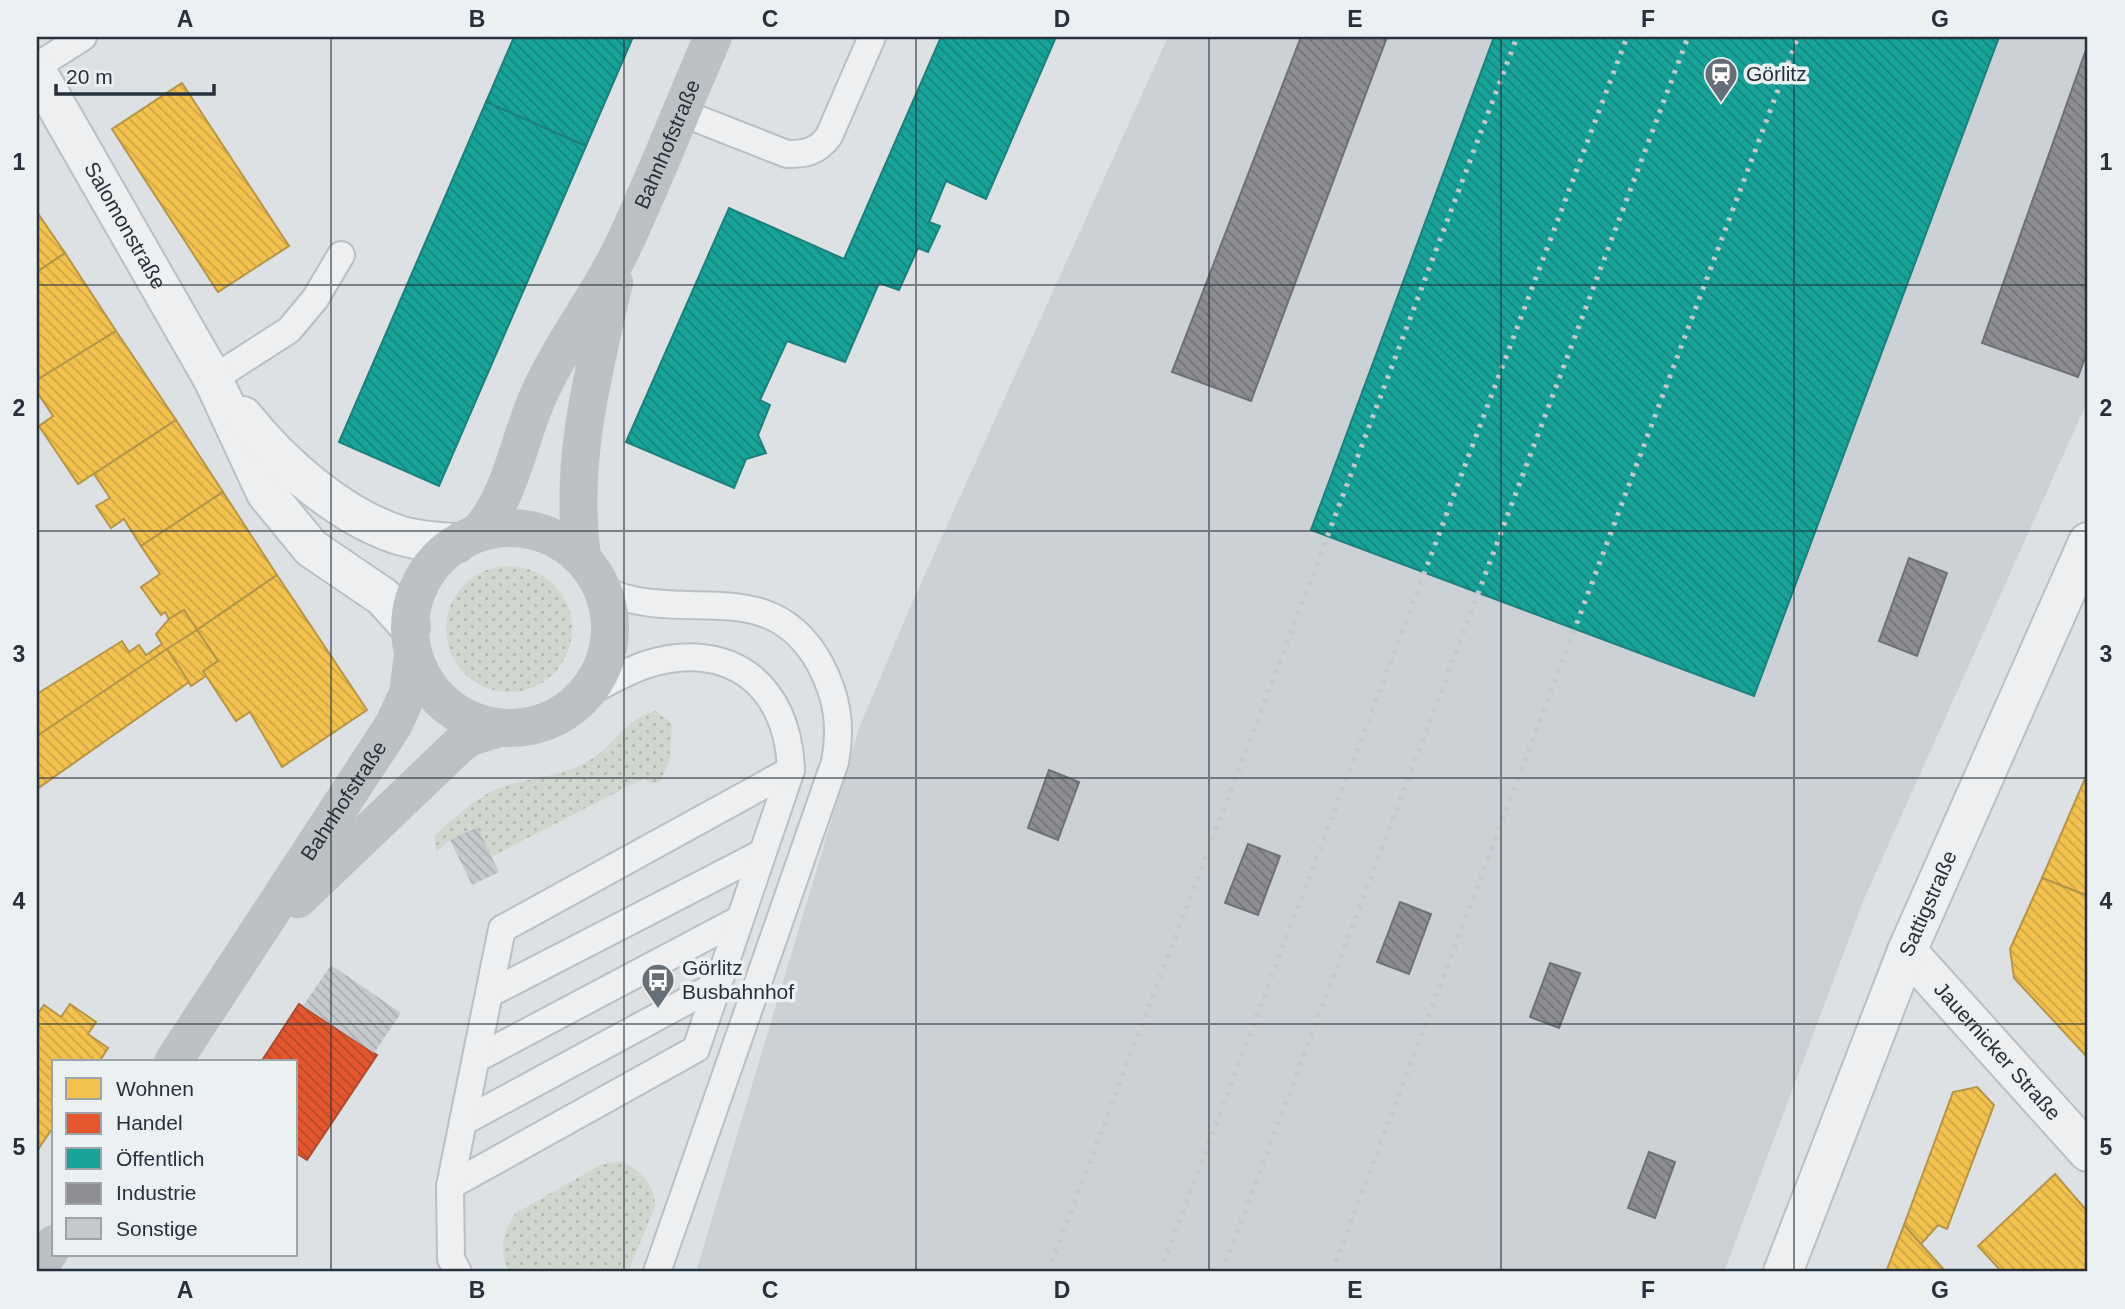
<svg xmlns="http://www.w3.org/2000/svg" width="2125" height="1309" viewBox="0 0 2125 1309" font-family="Arial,sans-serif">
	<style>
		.built { fill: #ccd1d6 }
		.grass { fill: url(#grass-dots) }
		.homes { fill: url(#homes-back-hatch); stroke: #b59648; stroke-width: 2 }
		.shops { fill: url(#shops-back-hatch); stroke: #ab4c32; stroke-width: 2 }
		.public { fill: url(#public-back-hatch); stroke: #1c817c; stroke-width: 2 }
		.industry { fill: url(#industry-back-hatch); stroke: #6e7178; stroke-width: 2 }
		.building { fill: url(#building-back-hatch) }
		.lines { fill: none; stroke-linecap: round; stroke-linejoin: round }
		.service-casing { stroke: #bcbfc1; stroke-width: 30 }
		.minor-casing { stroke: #bcbfc1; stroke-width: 42 }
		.service { stroke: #edeff0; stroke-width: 26 }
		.minor { stroke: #edeff0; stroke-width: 38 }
		.secondary { stroke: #bcc1c3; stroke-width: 38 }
		.rail { stroke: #c6c9cb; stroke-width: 5; stroke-dasharray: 3.5 7; stroke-linecap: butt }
		.grid { fill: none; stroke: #26313b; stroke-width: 2; stroke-opacity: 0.55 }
		.labels { text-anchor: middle; stroke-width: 7; stroke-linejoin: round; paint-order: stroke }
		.poi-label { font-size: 21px; fill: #26313b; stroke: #ebf0f3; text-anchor: start }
		.street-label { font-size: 21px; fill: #26313b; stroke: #ebf0f3 }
		.neatline { fill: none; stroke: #26313b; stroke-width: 2.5 }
		.grid-label { font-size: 23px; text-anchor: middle; font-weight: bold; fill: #26313b }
	</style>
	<defs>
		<pattern id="grass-dots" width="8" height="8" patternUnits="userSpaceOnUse" patternTransform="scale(1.75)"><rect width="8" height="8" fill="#d0d7ce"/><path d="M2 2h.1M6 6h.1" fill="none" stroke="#b2b9b2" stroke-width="1.8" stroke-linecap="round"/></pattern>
		<pattern id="homes-back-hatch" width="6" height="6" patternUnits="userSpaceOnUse" patternTransform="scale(1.75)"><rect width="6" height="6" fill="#f2c14e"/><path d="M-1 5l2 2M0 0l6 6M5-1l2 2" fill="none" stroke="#cfa645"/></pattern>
		<pattern id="shops-back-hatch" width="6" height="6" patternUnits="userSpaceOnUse" patternTransform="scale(1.75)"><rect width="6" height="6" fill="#e4572e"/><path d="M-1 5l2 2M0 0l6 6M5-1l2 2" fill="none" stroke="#b94928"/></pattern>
		<pattern id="public-back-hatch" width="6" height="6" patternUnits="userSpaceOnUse" patternTransform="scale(1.75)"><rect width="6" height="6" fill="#17a398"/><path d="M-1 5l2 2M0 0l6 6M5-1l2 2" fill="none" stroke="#15857d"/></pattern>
		<pattern id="industry-back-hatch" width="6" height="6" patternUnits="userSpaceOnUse" patternTransform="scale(1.75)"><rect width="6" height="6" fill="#8d8d92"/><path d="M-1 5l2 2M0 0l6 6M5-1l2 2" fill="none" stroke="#737478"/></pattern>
		<pattern id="building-back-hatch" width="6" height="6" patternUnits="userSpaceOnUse" patternTransform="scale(1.75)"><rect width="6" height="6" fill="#c6c9cb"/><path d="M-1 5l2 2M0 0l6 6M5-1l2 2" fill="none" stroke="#aaadaf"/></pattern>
	</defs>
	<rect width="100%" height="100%" fill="#dee1e3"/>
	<!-- built -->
	<polygon class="built" points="1168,37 2088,37 2088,400 1864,899 1724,1272 696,1272 859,728 911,605"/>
	<!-- grass -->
	<g class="grass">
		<circle cx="509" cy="629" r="63"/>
		<path d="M656,711L672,724L670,758L661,781L653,784L642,779L491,857L476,827L450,840L436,852L435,835C455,818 475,797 500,788C532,776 568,777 596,756C616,741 630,716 656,711Z"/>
		<path d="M621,1161C641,1172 654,1182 655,1206L628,1272H508C500,1248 501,1234 516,1213L602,1164Z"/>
	</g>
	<!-- homes -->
	<g class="homes">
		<polygon points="182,83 289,246 218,292 112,129"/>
		<polygon points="37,212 65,253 37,272"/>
		<polygon points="65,253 116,331 37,380 37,272"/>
		<polygon points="116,331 176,420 78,484 39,426 53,416 37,392 37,380"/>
		<polygon points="176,420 223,492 141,546 124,519 111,528 96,506 110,498 94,474"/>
		<polygon points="223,492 277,575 197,630 184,610 169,619 165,612 161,615 141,587 160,574 141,546"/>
		<polygon points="277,575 367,710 282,767 250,712 236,721 203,671 218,661 197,630"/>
		<polygon points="184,610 197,630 37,736 37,694 122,641 129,652 139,645 146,655 162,644 156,634 169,619"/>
		<polygon points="197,630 218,661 203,671 206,676 191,686 167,649"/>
		<polygon points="167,649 189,682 37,789 37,736"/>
		<polygon points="2087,774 2088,774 2088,896 2042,878"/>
		<polygon points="2042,878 2088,896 2088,1058 2014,978 2010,949"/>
		<polygon points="70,1004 96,1022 88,1034 108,1048 99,1062 54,1062 54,1126 37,1151 37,1015 44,1005 61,1017"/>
		<polygon points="1977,1087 1994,1105 1947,1229 1938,1225 1921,1244 1904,1225 1953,1092"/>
		<polygon points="2055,1174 2088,1212 2088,1272 2002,1272 1978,1246"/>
		<polygon points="1904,1225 1921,1244 1946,1272 1886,1272"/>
	</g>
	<!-- shops -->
	<polygon class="shops" points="299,1004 377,1055 307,1160 296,1153 296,1062 261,1062"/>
	<!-- public -->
	<g class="public">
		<polygon points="514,37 633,37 586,146 486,102"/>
		<polygon points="941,37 1056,37 986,199 946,181 929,222 940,226 928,252 918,248 899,290 879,283 845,362 787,341 760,400 770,405 758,435 766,453 746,459 734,488 626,442 729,208 844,259"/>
		<polygon points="1494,37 1999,37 1754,696 1311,530"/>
		<polygon points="486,102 586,146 439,486 339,442"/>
	</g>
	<!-- industry -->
	<g class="industry">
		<polygon points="1301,37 1387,37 1251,401 1172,372"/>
		<polygon points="2088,44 2088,349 2078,377 1982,343"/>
		<polygon points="1909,558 1947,573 1917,656 1879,641"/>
		<polygon points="1049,770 1079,782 1058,840 1028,828"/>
		<polygon points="1248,844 1280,856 1258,915 1225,903"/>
		<polygon points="1400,902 1431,914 1409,974 1377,962"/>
		<polygon points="1550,963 1580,973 1559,1028 1530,1017"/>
		<polygon points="1649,1152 1675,1162 1655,1218 1628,1208"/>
	</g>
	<!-- building -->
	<g class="building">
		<polygon points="477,827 499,872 472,885 450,840"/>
		<polygon points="331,965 401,1013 374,1053 303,1006"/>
	</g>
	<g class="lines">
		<defs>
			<g id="service">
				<polyline points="37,66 83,37"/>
				<path d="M680,112L787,154C806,154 817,152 829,136L872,37"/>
				<polyline points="213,379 289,330 315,299 341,255"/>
				<path d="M603,590C683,627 769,571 820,664C837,696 842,726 835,762L657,1272"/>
				<polyline points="489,994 762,853"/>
				<polyline points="476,1059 740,919"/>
				<polyline points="463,1122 718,984"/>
				<path d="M450,1186L696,1049L791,770C788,685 730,638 645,665C625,672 606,683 587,693"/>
				<polyline points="458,1272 451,1259 450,1186 502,929 791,770"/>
			</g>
			<g id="minor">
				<path id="s1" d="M37,72L213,379L266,493L311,548L383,597L410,627"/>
				<path d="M243,416C282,465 342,518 402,536C420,541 438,542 456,543"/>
				<path id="s2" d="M1907,951L2088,1152"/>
				<path id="s3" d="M1783,1272L1907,951L2088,542"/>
			</g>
		</defs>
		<!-- service casing -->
		<use href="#service" class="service-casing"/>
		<!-- minor casing -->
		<use href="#minor" class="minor-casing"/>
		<!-- service -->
		<use href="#service" class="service"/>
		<!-- minor -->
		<use href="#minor" class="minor"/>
		<!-- secondary -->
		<g class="secondary">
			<circle cx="510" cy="628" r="100"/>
			<path id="s4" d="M478,533C513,493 518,439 540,392C563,341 598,298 622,248C655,179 682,107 713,37"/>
			<path d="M582,557C569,463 593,374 614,282"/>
			<polyline points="298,899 458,746 470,737 499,728"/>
			<path id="s5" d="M173,1062L394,724L408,693L413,655"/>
			<polyline points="37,1271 54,1244"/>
		</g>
		<!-- rail -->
		<g class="rail">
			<polyline points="1048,1272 1517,37"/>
			<polyline points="1160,1272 1627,37"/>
			<polyline points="1222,1272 1688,37"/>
			<polyline points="1332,1272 1798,37"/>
		</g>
	</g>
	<!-- grid -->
	<path class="grid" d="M331,37V1272M624,37V1272M916,37V1272M1209,37V1272M1501,37V1272M1794,37V1272M37,285H2088M37,531H2088M37,778H2088M37,1024H2088"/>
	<!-- icons -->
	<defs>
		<symbol id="station-pin" viewBox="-11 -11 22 30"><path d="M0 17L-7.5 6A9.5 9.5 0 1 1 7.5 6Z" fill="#666f76" stroke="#ebf0f3"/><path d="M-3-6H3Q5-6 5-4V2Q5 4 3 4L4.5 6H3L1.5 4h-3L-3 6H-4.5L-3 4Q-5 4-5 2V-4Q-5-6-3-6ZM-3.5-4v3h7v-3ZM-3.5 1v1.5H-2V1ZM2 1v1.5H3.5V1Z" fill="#fff"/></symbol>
		<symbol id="bus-pin" viewBox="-11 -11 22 30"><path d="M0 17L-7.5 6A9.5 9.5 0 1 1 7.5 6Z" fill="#666f76" stroke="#ebf0f3"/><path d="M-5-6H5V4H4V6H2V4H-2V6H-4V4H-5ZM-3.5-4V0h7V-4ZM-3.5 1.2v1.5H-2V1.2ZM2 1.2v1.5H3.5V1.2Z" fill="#fff"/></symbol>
	</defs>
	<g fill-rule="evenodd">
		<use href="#station-pin" x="1702" y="55" width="38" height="52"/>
		<use href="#bus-pin" x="639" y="961" width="38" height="52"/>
	</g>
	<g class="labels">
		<!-- poi labels -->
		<g class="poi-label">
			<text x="1746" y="81">Görlitz</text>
			<text x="682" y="975">Görlitz<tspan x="682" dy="24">Busbahnhof</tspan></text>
		</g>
		<!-- street labels -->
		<g class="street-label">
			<text dy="7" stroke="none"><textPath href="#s4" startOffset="434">Bahnhofstraße</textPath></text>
			<text dy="7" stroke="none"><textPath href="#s1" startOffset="177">Salomonstraße</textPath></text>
			<text dy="7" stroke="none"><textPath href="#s5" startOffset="312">Bahnhofstraße</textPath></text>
			<text dy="7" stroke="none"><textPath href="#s3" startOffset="396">Sattigstraße</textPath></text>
			<text dy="7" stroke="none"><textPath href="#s2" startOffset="135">Jauernicker Straße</textPath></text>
		</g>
	</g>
	<!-- border -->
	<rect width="2125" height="1309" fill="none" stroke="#ebf0f3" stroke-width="77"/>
	<!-- legend -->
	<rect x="52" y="1060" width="245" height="196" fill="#ebf0f3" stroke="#9ca4a9" stroke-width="2"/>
	<rect x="66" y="1078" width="35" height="21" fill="#f2c14e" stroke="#9ca4a9" stroke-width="2"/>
	<text x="116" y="1096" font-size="21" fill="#26313b">Wohnen</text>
	<rect x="66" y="1113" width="35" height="21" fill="#e4572e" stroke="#9ca4a9" stroke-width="2"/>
	<text x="116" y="1130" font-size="21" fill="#26313b">Handel</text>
	<rect x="66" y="1148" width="35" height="21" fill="#17a398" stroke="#9ca4a9" stroke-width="2"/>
	<text x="116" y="1166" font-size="21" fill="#26313b">Öffentlich</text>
	<rect x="66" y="1183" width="35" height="21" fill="#8d8d92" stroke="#9ca4a9" stroke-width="2"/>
	<text x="116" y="1200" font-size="21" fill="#26313b">Industrie</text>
	<rect x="66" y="1218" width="35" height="21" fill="#c6c9cb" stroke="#9ca4a9" stroke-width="2"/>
	<text x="116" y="1236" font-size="21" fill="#26313b">Sonstige</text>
	<!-- scale -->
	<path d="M56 84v10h158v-10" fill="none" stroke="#26313b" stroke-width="3.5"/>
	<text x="66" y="84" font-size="21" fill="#26313b" stroke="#ebf0f3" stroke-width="5" paint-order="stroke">20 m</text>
	<rect x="38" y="38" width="2048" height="1232" class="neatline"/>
	<g class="grid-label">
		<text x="185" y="27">A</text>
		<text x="477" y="27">B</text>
		<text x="770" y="27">C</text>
		<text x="1062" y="27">D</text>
		<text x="1355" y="27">E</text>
		<text x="1648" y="27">F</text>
		<text x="1940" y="27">G</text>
		<text x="19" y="170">1</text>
		<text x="2106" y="170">1</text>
		<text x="19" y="416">2</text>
		<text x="2106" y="416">2</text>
		<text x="19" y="662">3</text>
		<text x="2106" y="662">3</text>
		<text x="19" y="909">4</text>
		<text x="2106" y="909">4</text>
		<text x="19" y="1155">5</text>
		<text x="2106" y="1155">5</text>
		<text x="185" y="1298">A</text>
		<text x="477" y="1298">B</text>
		<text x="770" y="1298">C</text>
		<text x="1062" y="1298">D</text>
		<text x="1355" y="1298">E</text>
		<text x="1648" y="1298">F</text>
		<text x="1940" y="1298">G</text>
	</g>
</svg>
